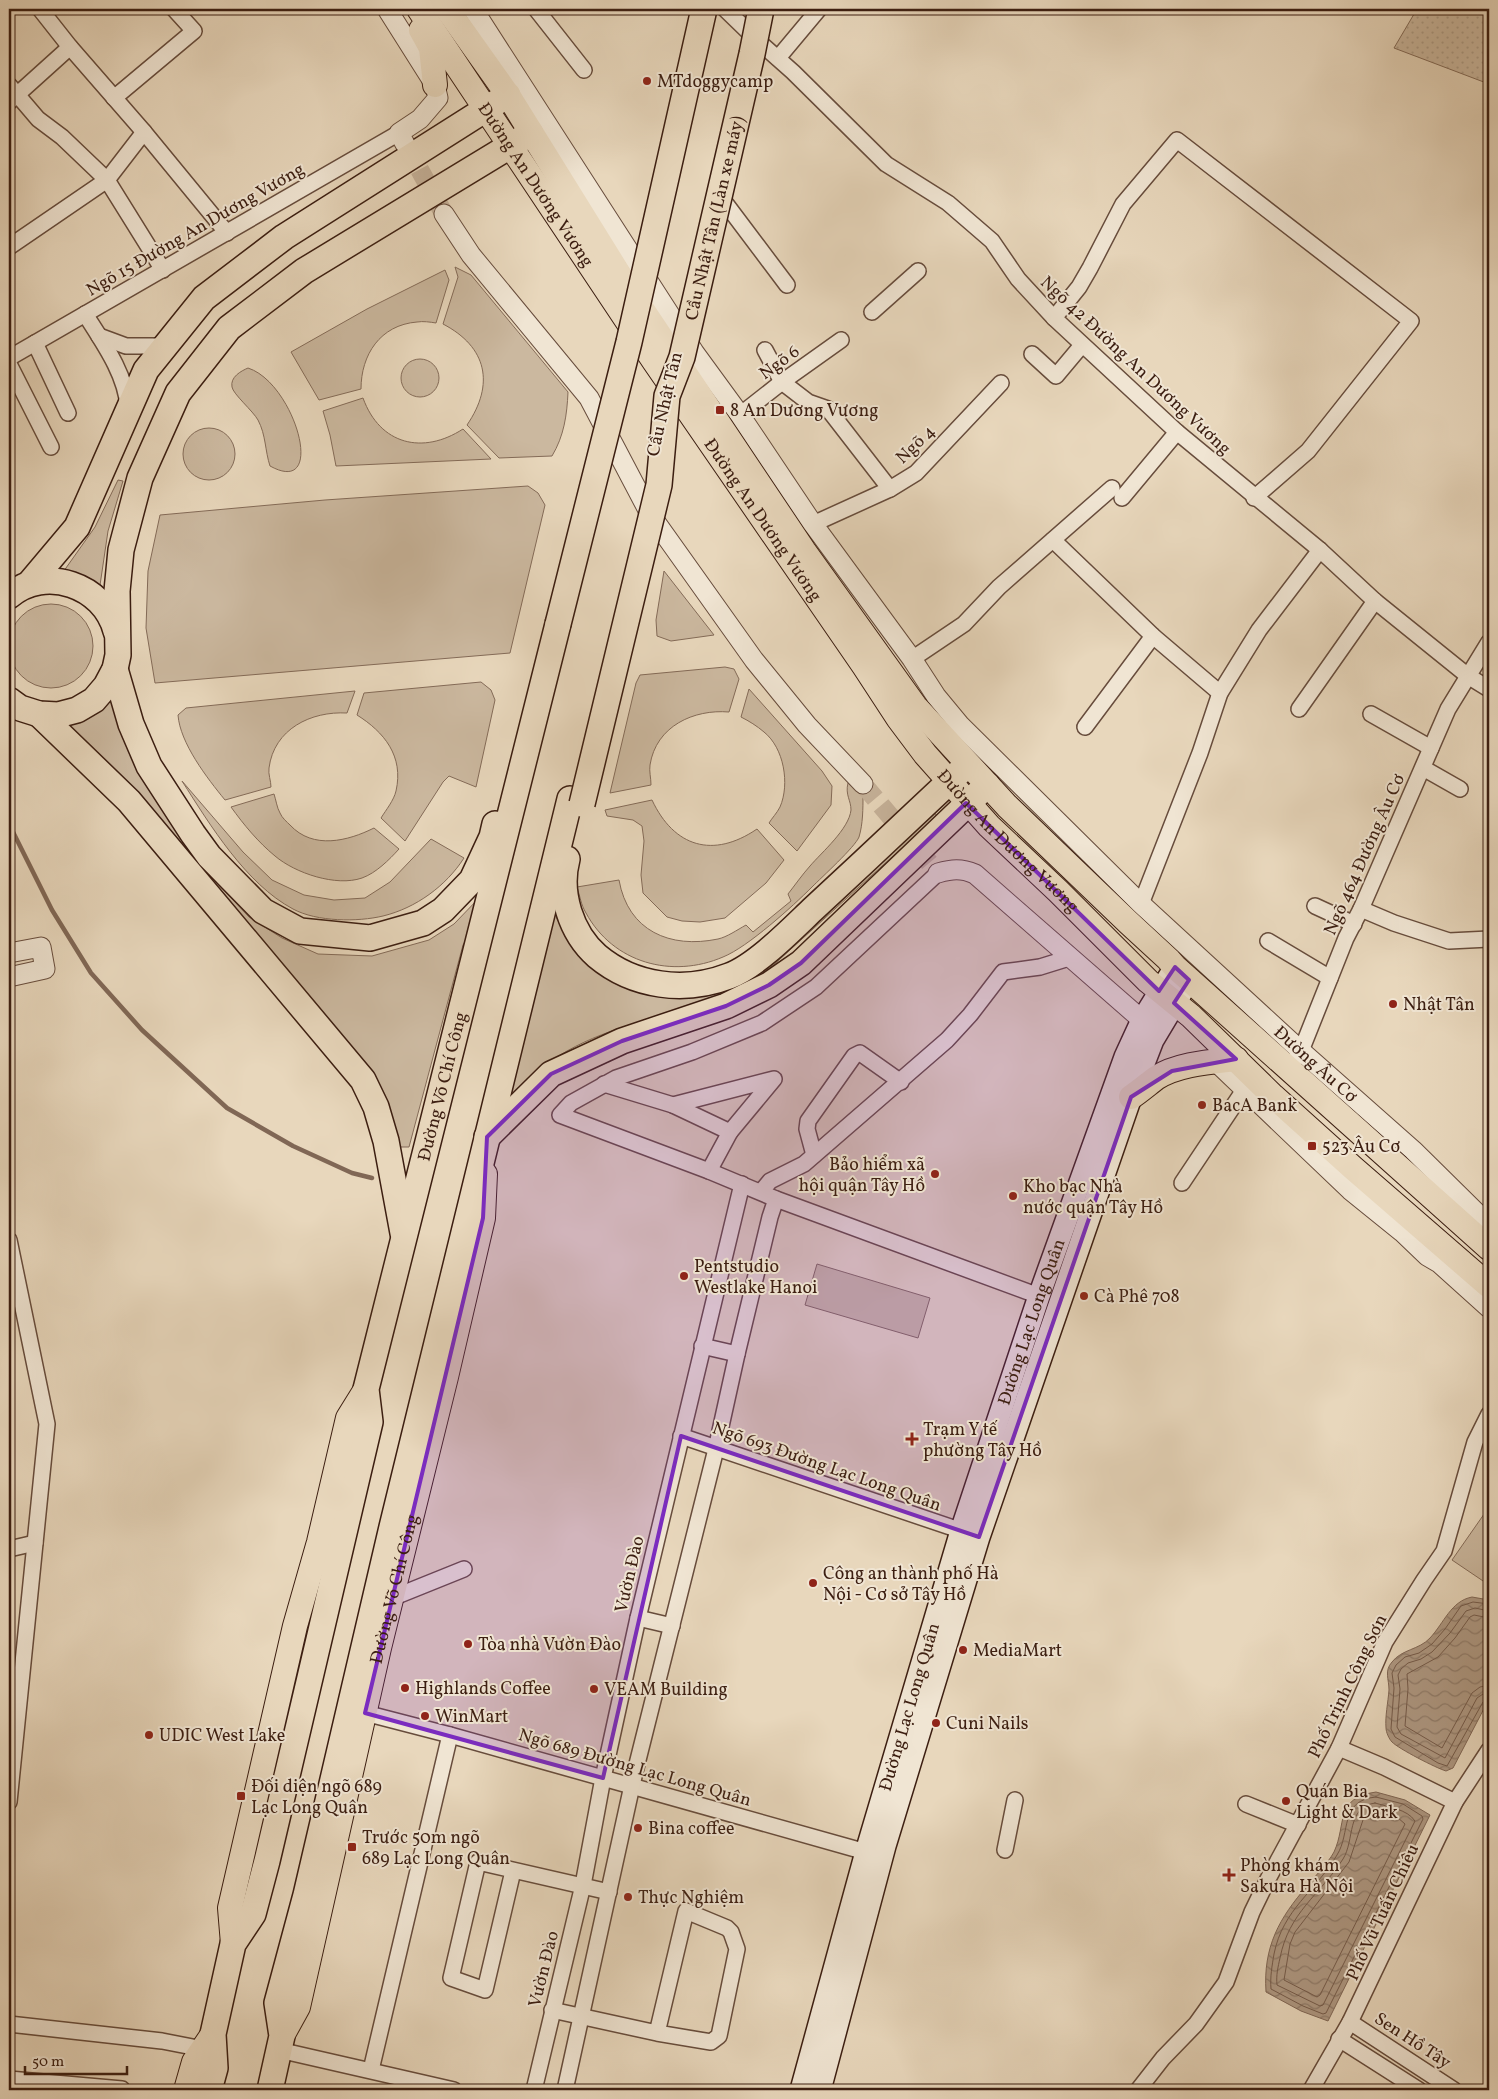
<svg xmlns="http://www.w3.org/2000/svg" width="1498" height="2099" viewBox="0 0 1498 2099" font-family="Vollkorn,serif">
	<style>
		.grass { fill: #cbb89f; stroke: #846b58 }
		.garden { fill: url(#garden-dots); stroke: #846b58 }
		.water { fill: url(#water-waves); stroke: #806755 }
		.lines { fill: none; stroke-linecap: round; stroke-linejoin: round }
		.shore { stroke: #755b4a; stroke-width: 1 }
		.stream { stroke: #806755; stroke-width: 4.5 }
		.tertiary-tunnel { stroke: #c6b29a; stroke-width: 19; stroke-dasharray: 19 9; stroke-linecap: butt }
		.minor-casing { stroke: #674c3c; stroke-width: 18 }
		.tertiary-casing { stroke: #674c3c; stroke-width: 21 }
		.secondary-casing { stroke: #3c1e11; stroke-width: 24 }
		.primary-casing { stroke: #3c1e11; stroke-width: 26 }
		.trunk-casing { stroke: #3c1e11; stroke-width: 28 }
		.minor { stroke: #f0e5d3; stroke-width: 15 }
		.tertiary { stroke: #f0e5d3; stroke-width: 19 }
		.secondary { stroke: #f0e5d3; stroke-width: 21 }
		.primary { stroke: #e8d7bc; stroke-width: 24 }
		.trunk { stroke: #e8d7bc; stroke-width: 25 }
		.trunk-bridge-casing { stroke: #3c1e11; stroke-width: 28; stroke-linecap: butt }
		.trunk-bridge { stroke: #e8d7bc; stroke-width: 25 }
		.marked { fill: #7b2cbf; fill-opacity: 0.2; stroke: #7b2cbf; stroke-width: 4; stroke-linejoin: round }
		.poi-dot { fill: #8f2418; stroke: #f0e5d3; stroke-width: 2 }
		.labels { text-anchor: middle; stroke-width: 4; stroke-linejoin: round; paint-order: stroke }
		.poi-label { font-size: 18px; fill: #3c1e11; stroke: #f0e5d3; text-anchor: start }
		.street-label { font-size: 18px; fill: #3c1e11; stroke: #f0e5d3 }
	</style>
	<defs>
		<pattern id="garden-dots" width="8" height="8" patternUnits="userSpaceOnUse" patternTransform="scale(1.25)"><rect width="8" height="8" fill="#cbb89f"/><path d="M2 2h.1M6 6h.1" fill="none" stroke="#af9e88" stroke-width="1.8" stroke-linecap="round"/></pattern>
		<pattern id="water-waves" width="16" height="10" patternUnits="userSpaceOnUse" patternTransform="scale(1.25)"><rect width="16" height="10" fill="#ae9882"/><path d="M0 5q4-4 8 0t8 0" fill="none" stroke="#8f7b69"/></pattern>
	</defs>
	<rect width="100%" height="100%" fill="#e8d7bc"/>
	<filter id="stains"><feTurbulence type="fractalNoise" baseFrequency=".004" numOctaves="4"/><feColorMatrix values="0 0 0 0 .2 0 0 0 0 .09 0 0 0 0 .02 0 0 0 .5 -.17"/></filter>
	<radialGradient id="worn" r=".72"><stop offset=".6" stop-color="#630" stop-opacity="0"/><stop offset="1" stop-color="#630" stop-opacity=".3"/></radialGradient>
	<!-- grass -->
	<g class="grass">
		<path d="M455,267L471,275L568,392C567,415 564,436 552,456L499,458L467,425C495,384 487,347 443,324L458,277Z"/>
		<path d="M445,270L449,280L436,323C430,322 423,321 417,322C380,325 361,355 361,389L319,400L291,352L367,309Z"/>
		<circle cx="420" cy="378" r="19"/>
		<path d="M248,368C295,383 328,498 270,466C265,451 266,435 258,420C253,411 233,394 232,387C230,377 241,371 248,368Z"/>
		<path d="M363,398C380,445 423,455 463,429L491,459L336,466L330,435L323,411Z"/>
		<circle cx="209" cy="454" r="26"/>
		<polygon points="118,480 123,481 108,531 99,592 61,575 95,527"/>
		<polygon points="528,486 538,493 545,505 510,653 155,683 146,628 148,571 160,515 325,500"/>
		<polygon points="664,571 714,635 671,641 657,636 656,620"/>
		<circle cx="51" cy="646" r="42"/>
		<path d="M725,667L734,669L739,679L729,712C694,709 656,726 650,765C649,771 651,778 651,785L610,793L636,683L640,675Z"/>
		<path d="M481,682L491,690L495,700L476,787L449,776L443,782L405,841L381,818C386,810 394,800 396,791C404,756 384,732 357,715L364,693Z"/>
		<path d="M749,689L822,771L832,786L831,805L797,851L769,823C772,818 777,813 780,807C790,784 784,748 764,732C757,726 749,721 741,717Z"/>
		<path d="M355,691L347,713C311,711 274,729 269,768C268,774 271,781 271,787L225,800C207,778 180,743 178,715L186,708Z"/>
		<polygon points="110,699 130,749 191,845 219,885 249,917 282,938 318,954 372,956 429,940 454,924 480,897 478,919 463,945 409,1147 400,1147 387,1103 63,722"/>
		<path d="M182,781L243,852L272,880L304,895L334,900L365,898L390,882L431,839L464,858C446,886 416,908 383,916C358,922 317,922 293,909C246,884 210,825 182,781Z"/>
		<path d="M848,783L863,795C863,808 863,824 859,837C855,847 822,877 812,887C793,906 748,947 723,957C672,979 613,963 586,913C581,905 580,896 577,887L619,880C628,931 670,949 718,939C727,937 737,930 746,925L753,932L791,901L788,894C795,885 802,875 810,866C822,852 849,829 851,810C851,800 845,795 848,783Z"/>
		<path d="M274,794C276,800 277,808 280,813C282,818 287,822 290,825C313,850 348,841 374,828L399,849C389,860 376,873 362,878C336,887 295,873 275,856C258,842 244,825 231,807Z"/>
		<path d="M652,800C674,847 713,859 757,829L784,860L766,883L725,918L700,922L682,921L667,917L643,893L641,875L644,841L642,826L633,820L607,816L605,810Z"/>
		<path d="M933,811L937,816L768,970C749,981 731,992 710,1000C663,1017 611,1026 567,1051C545,1063 527,1083 509,1101L549,895L557,919L570,941L704,994Z"/>
		<polygon points="817,1264 930,1298 918,1338 805,1305"/>
		<polygon points="1489,1507 1489,1585 1452,1560"/>
	</g>
	<!-- garden -->
	<polygon class="garden" points="1417,9 1489,9 1489,84 1394,48"/>
	<!-- water -->
	<g class="water">
		<path d="M1472,1597L1489,1600V1699L1453,1768L1446,1771C1436,1768 1399,1749 1392,1742C1389,1739 1386,1732 1386,1728C1385,1716 1388,1703 1389,1690C1389,1679 1384,1671 1392,1662C1402,1649 1419,1650 1430,1638C1444,1623 1451,1601 1472,1597Z"/>
		<path d="M1376,1792L1405,1800L1430,1815L1328,2021L1301,2011L1266,1992C1263,1947 1279,1918 1308,1885C1316,1875 1328,1863 1334,1852C1347,1824 1334,1798 1376,1792Z"/>
	</g>
	<g class="lines">
		<!-- shore -->
		<g class="shore">
			<polyline points="1489,1604 1473,1602 1461,1606 1445,1629 1432,1644 1419,1653 1405,1657 1396,1665 1392,1673 1394,1688 1391,1729 1395,1737 1438,1763 1447,1766 1483,1702 1489,1699"/>
			<polyline points="1489,1611 1475,1608 1466,1611 1450,1633 1432,1652 1421,1659 1408,1663 1401,1669 1398,1675 1400,1689 1397,1727 1401,1734 1445,1758 1477,1698 1483,1694 1489,1693"/>
			<polyline points="1489,1618 1474,1615 1470,1617 1455,1638 1438,1657 1407,1674 1408,1689 1405,1726 1442,1748 1472,1693 1480,1687 1489,1685"/>
			<path d="M1376,1797L1403,1804L1422,1816L1423,1819L1326,2013L1323,2014L1303,2006L1271,1989C1270,1977 1272,1966 1274,1954C1283,1909 1315,1892 1337,1855C1351,1833 1339,1800 1376,1797Z"/>
			<path d="M1375,1803C1388,1807 1407,1809 1415,1821L1323,2005L1320,2006L1277,1985C1276,1975 1278,1967 1280,1958C1289,1912 1319,1896 1343,1859C1355,1840 1346,1807 1375,1803Z"/>
			<polygon points="1371,1811 1397,1817 1405,1824 1320,1995 1317,1997 1284,1980 1290,1944 1295,1932 1349,1862 1364,1817"/>
		</g>
		<!-- stream -->
		<polyline class="stream" points="9,824 52,910 91,973 142,1030 227,1108 293,1146 352,1173 372,1178"/>
		<!-- tertiary-tunnel -->
		<g class="tertiary-tunnel">
			<polyline points="406,145 444,214"/>
			<polyline points="863,784 938,873"/>
		</g>
		<defs>
			<g id="minor">
				<polyline points="40,9 70,47 144,132 227,233"/>
				<polyline points="536,9 584,70"/>
				<polyline points="725,9 758,41 793,72 886,164 948,203 992,241 1018,279 1054,318 1177,432 1320,550 1375,601 1468,676 1489,689"/>
				<polyline points="778,58 819,9"/>
				<polyline points="9,85 38,119 62,137 107,180 163,270"/>
				<polyline points="114,98 194,31 174,9"/>
				<polyline points="9,102 70,47"/>
				<polyline points="726,204 787,285"/>
				<polyline points="9,247 107,180 144,132"/>
				<polyline points="872,312 918,271"/>
				<path d="M85,314C102,341 126,374 128,407"/>
				<polyline points="1054,318 1079,287 1090,268 1123,204 1177,140 1411,321 1308,451 1254,498"/>
				<polyline points="99,336 126,346 166,346"/>
				<polyline points="35,343 68,413"/>
				<polyline points="765,350 782,382 808,402 828,409 890,489"/>
				<polyline points="1032,354 1056,376 1082,345"/>
				<polyline points="9,358 399,133"/>
				<polyline points="9,364 51,447"/>
				<polyline points="740,415 782,382 841,340"/>
				<polyline points="1122,498 1177,432"/>
				<polyline points="813,524 890,489 916,473 1001,383"/>
				<polyline points="1053,540 1153,636 1220,693"/>
				<polyline points="912,659 964,624 999,587 1112,488"/>
				<polyline points="1299,709 1375,601"/>
				<polyline points="1371,714 1431,748"/>
				<polyline points="1085,727 1153,636"/>
				<polyline points="1423,768 1460,789"/>
				<polyline points="938,873 816,987 762,1023 692,1052 616,1078 571,1103 560,1115 709,1171 776,1199 1039,1296"/>
				<polyline points="1141,904 1200,753 1220,693 1259,630 1320,550"/>
				<polyline points="1315,906 1354,924"/>
				<polyline points="1361,909 1394,923 1449,941 1489,939"/>
				<polyline points="1268,941 1330,978"/>
				<polyline points="1295,1059 1301,1051 1346,938 1361,909 1448,709 1489,642"/>
				<polyline points="604,1084 673,1105 730,1132 709,1171"/>
				<polyline points="673,1105 774,1079 730,1132"/>
				<polyline points="814,1155 807,1129 808,1121 854,1056 860,1053 901,1082"/>
				<polyline points="1182,1183 1244,1090"/>
				<polyline points="761,1192 770,1181 804,1164 947,1040 970,1015 1003,972 1040,967 1069,958"/>
				<polyline points="9,1240 47,1424 9,1802"/>
				<polyline points="702,1346 737,1354"/>
				<polyline points="681,1436 971,1534"/>
				<polyline points="9,1549 35,1543"/>
				<polyline points="392,1598 464,1569"/>
				<polyline points="638,1618 672,1626"/>
				<polyline points="365,1713 450,1735 866,1852"/>
				<polyline points="1339,1748 1384,1767 1455,1802"/>
				<polyline points="1246,1804 1298,1825"/>
				<polyline points="1005,1850 1015,1800"/>
				<polyline points="513,1871 485,1990 451,1978 478,1862 609,1892"/>
				<polyline points="552,2010 657,2033 711,2042 719,2036 737,1949 731,1932 727,1928 686,1911 657,2033"/>
				<polyline points="1350,2022 1454,2090"/>
				<polyline points="9,2024 162,2041 203,2049"/>
				<polyline points="1339,2039 1419,2090"/>
				<polyline points="279,2050 454,2090"/>
				<polyline points="371,2070 450,1735"/>
				<polyline points="9,2079 122,2089 122,2090"/>
				<polyline points="534,2090 583,1885 603,1778 638,1618 742,1184"/>
				<polyline points="565,2090 635,1772 716,1449 737,1354 770,1217 776,1199"/>
				<polyline points="1138,2090 1163,2058 1196,2024 1226,1982 1252,1912 1268,1879 1339,1748 1385,1642 1424,1580 1444,1551 1475,1442 1489,1414"/>
				<polyline points="1311,2090 1350,2022 1455,1802 1489,1750"/>
			</g>
			<g id="tertiary">
				<polyline points="387,9 435,85 438,98 420,119 399,133 405,144"/>
				<path id="s1" d="M473,9L694,352L740,415L813,524L912,659L936,696L960,725L1141,904L1301,1051L1413,1150L1489,1225"/>
				<polyline points="444,214 471,255 589,398 650,514 754,660 807,725 863,784"/>
				<path d="M938,873C952,869 961,868 975,874L1142,1020"/>
				<polyline points="9,953 41,947 45,969 9,977"/>
				<polyline points="1215,1061 1350,1190 1402,1232 1427,1256 1439,1263 1489,1308"/>
			</g>
			<g id="secondary">
				<path id="s2" d="M801,2090L866,1852L961,1531L1039,1296L1125,1057L1142,1020L1175,967"/>
				<polyline points="820,2090 885,1846 979,1537 1131,1097 1153,1040 1189,980"/>
			</g>
			<g id="primary">
				<path id="s3" d="M419,9L654,361L864,666L898,718L925,754L989,826L1058,891L1148,981L1191,1016L1273,1096L1353,1168L1489,1286"/>
				<polyline points="447,9 508,95 624,282 804,551 915,706 1007,806 1129,923 1168,959 1175,967 1489,1248"/>
				<polyline points="421,30 431,48 435,85"/>
				<path d="M1131,1097C1140,1091 1148,1084 1156,1078C1178,1064 1210,1062 1236,1059"/>
				<polyline points="233,1944 230,1908 295,1626 319,1542 348,1418 366,1389"/>
				<path id="s4" d="M282,2036L298,2007L379,1648L446,1377L483,1218L485,1174"/>
				<polyline points="186,2090 194,2062 213,2034"/>
			</g>
			<g id="trunk">
				<polyline points="29,584 77,527 146,370 204,298 284,237 508,95"/>
				<path d="M9,596C45,565 104,585 116,631"/>
				<polyline points="115,669 131,724 149,766 193,834 209,856 263,911 300,931 370,938 423,923 443,910 472,880 492,837 495,824"/>
				<polyline points="9,700 20,708 39,714 58,715 77,710 94,700 106,686 115,669 118,655 117,591 121,550 140,478 178,393 229,328 304,271 531,133"/>
				<polyline points="39,714 129,801 363,1080 376,1107 386,1141 403,1233"/>
				<path d="M567,859C558,893 571,933 597,956C634,987 685,993 729,976C756,966 791,930 812,910C864,862 916,813 967,765"/>
				<polyline points="487,1137 551,1074 622,1041 726,1006 769,985 801,963 987,785"/>
				<path id="s5" d="M209,2090L215,2068L213,2034L233,1944L253,1914L267,1861L370,1422L366,1389L558,624"/>
				<polyline points="270,2090 282,2036 277,2003 306,1895 392,1527 570,799"/>
			</g>
		</defs>
		<!-- minor casing -->
		<use href="#minor" class="minor-casing"/>
		<!-- tertiary casing -->
		<use href="#tertiary" class="tertiary-casing"/>
		<!-- secondary casing -->
		<use href="#secondary" class="secondary-casing"/>
		<!-- primary casing -->
		<use href="#primary" class="primary-casing"/>
		<!-- trunk casing -->
		<use href="#trunk" class="trunk-casing"/>
		<!-- minor -->
		<use href="#minor" class="minor"/>
		<!-- tertiary -->
		<use href="#tertiary" class="tertiary"/>
		<!-- secondary -->
		<use href="#secondary" class="secondary"/>
		<!-- primary -->
		<use href="#primary" class="primary"/>
		<!-- trunk -->
		<use href="#trunk" class="trunk"/>
		<defs>
			<g id="trunk-bridge">
				<polyline points="558,624 629,342 704,9"/>
				<path id="s6" d="M582,804L659,485L667,396L682,357L752,54L761,9"/>
			</g>
		</defs>
		<!-- trunk-bridge casing -->
		<use href="#trunk-bridge" class="trunk-bridge-casing"/>
		<!-- trunk-bridge -->
		<use href="#trunk-bridge" class="trunk-bridge"/>
	</g>
	<!-- marked area -->
	<path class="marked" d="M966,803L1159,991L1175,967L1189,980L1174,1003L1236,1059L1172,1071L1131,1097L979,1537L681,1436L603,1778L365,1713L483,1218L487,1137L551,1074L622,1041L726,1006L769,985L801,963Z"/>
	<!-- markers -->
	<g class="poi-dot">
		<circle cx="647" cy="81" r="5"/>
		<rect x="715" y="405" width="10" height="10" rx="2.5"/>
		<circle cx="1393" cy="1004" r="5"/>
		<circle cx="1202" cy="1105" r="5"/>
		<rect x="1307" y="1141" width="10" height="10" rx="2.5"/>
		<circle cx="935" cy="1174" r="5"/>
		<circle cx="1013" cy="1196" r="5"/>
		<circle cx="684" cy="1276" r="5"/>
		<circle cx="1084" cy="1296" r="5"/>
		<path d="M909.5 1431.5h5v5h5v5h-5v5h-5v-5h-5v-5h5z"/>
		<circle cx="813" cy="1583" r="5"/>
		<circle cx="468" cy="1644" r="5"/>
		<circle cx="963" cy="1650" r="5"/>
		<circle cx="405" cy="1688" r="5"/>
		<circle cx="594" cy="1689" r="5"/>
		<circle cx="425" cy="1716" r="5"/>
		<circle cx="936" cy="1723" r="5"/>
		<circle cx="149" cy="1735" r="5"/>
		<rect x="236" y="1791" width="10" height="10" rx="2.5"/>
		<circle cx="1286" cy="1801" r="5"/>
		<circle cx="638" cy="1828" r="5"/>
		<rect x="347" y="1842" width="10" height="10" rx="2.5"/>
		<path d="M1226.5 1867.5h5v5h5v5h-5v5h-5v-5h-5v-5h5z"/>
		<circle cx="628" cy="1897" r="5"/>
	</g>
	<g class="labels">
		<!-- poi labels -->
		<g class="poi-label">
			<text x="657" y="87">MTdoggycamp</text>
			<text x="730" y="416">8 An Dương Vương</text>
			<text x="1403" y="1010">Nhật Tân</text>
			<text x="1212" y="1111">BacA Bank</text>
			<text x="1322" y="1152">523 Âu Cơ</text>
			<text x="925" y="1170" text-anchor="end">Bảo hiểm xã<tspan x="925" dy="21">hội quận Tây Hồ</tspan></text>
			<text x="1023" y="1192">Kho bạc Nhà<tspan x="1023" dy="21">nước quận Tây Hồ</tspan></text>
			<text x="694" y="1272">Pentstudio<tspan x="694" dy="21">Westlake Hanoi</tspan></text>
			<text x="1094" y="1302">Cà Phê 708</text>
			<text x="923" y="1435">Trạm Y tế<tspan x="923" dy="21">phường Tây Hồ</tspan></text>
			<text x="823" y="1579">Công an thành phố Hà<tspan x="823" dy="21">Nội - Cơ sở Tây Hồ</tspan></text>
			<text x="478" y="1650">Tòa nhà Vườn Đào</text>
			<text x="973" y="1656">MediaMart</text>
			<text x="415" y="1694">Highlands Coffee</text>
			<text x="604" y="1695">VEAM Building</text>
			<text x="435" y="1722">WinMart</text>
			<text x="946" y="1729">Cuni Nails</text>
			<text x="159" y="1741">UDIC West Lake</text>
			<text x="251" y="1792">Đối diện ngõ 689<tspan x="251" dy="21">Lạc Long Quân</tspan></text>
			<text x="1296" y="1797">Quán Bia<tspan x="1296" dy="21">Light &amp; Dark</tspan></text>
			<text x="648" y="1834">Bina coffee</text>
			<text x="362" y="1843">Trước 50m ngõ<tspan x="362" dy="21">689 Lạc Long Quân</tspan></text>
			<text x="1240" y="1871">Phòng khám<tspan x="1240" dy="21">Sakura Hà Nội</tspan></text>
			<text x="638" y="1903">Thực Nghiệm</text>
		</g>
		<!-- street labels -->
		<g class="street-label">
			<text dy="6" stroke="none"><textPath href="#s3" startOffset="211">Đường An Dương Vương</textPath></text>
			<text dy="6" stroke="none"><textPath href="#s6" startOffset="602">Cầu Nhật Tân (Làn xe máy)</textPath></text>
			<text transform="translate(195 229) rotate(-30)" y="6">Ngõ 15 Đường An Dương Vương</text>
			<text transform="translate(779 362) rotate(-36)" y="6">Ngõ 6</text>
			<text transform="translate(1136 365) rotate(43)" y="6">Ngõ 42 Đường An Dương Vương</text>
			<text transform="translate(664 404) rotate(-77)" y="6">Cầu Nhật Tân</text>
			<text transform="translate(915 444) rotate(-44)" y="6">Ngõ 4</text>
			<text dy="6" stroke="none"><textPath href="#s3" startOffset="616">Đường An Dương Vương</textPath></text>
			<text dy="6" stroke="none"><textPath href="#s3" startOffset="1021">Đường An Dương Vương</textPath></text>
			<text transform="translate(1364 854) rotate(-66)" y="6">Ngõ 464 Đường Âu Cơ</text>
			<text dy="6" stroke="none"><textPath href="#s1" startOffset="1358">Đường Âu Cơ</textPath></text>
			<text dy="6" stroke="none"><textPath href="#s5" startOffset="1036">Đường Võ Chí Công</textPath></text>
			<text dy="6" stroke="none"><textPath href="#s2" startOffset="802">Đường Lạc Long Quân</textPath></text>
			<text transform="translate(827 1466) rotate(19)" y="6">Ngõ 693 Đường Lạc Long Quân</text>
			<text transform="translate(629 1574) rotate(-77)" y="6">Vườn Đào</text>
			<text dy="6" stroke="none"><textPath href="#s4" startOffset="462">Đường Võ Chí Công</textPath></text>
			<text transform="translate(1347 1686) rotate(-64)" y="6">Phố Trịnh Công Sơn</text>
			<text dy="6" stroke="none"><textPath href="#s2" startOffset="398">Đường Lạc Long Quân</textPath></text>
			<text transform="translate(635 1767) rotate(16)" y="6">Ngõ 689 Đường Lạc Long Quân</text>
			<text transform="translate(1382 1912) rotate(-65)" y="6">Phố Vũ Tuấn Chiêu</text>
			<text transform="translate(543 1969) rotate(-76)" y="6">Vườn Đào</text>
			<text transform="translate(1413 2040) rotate(33)" y="6">Sen Hồ Tây</text>
		</g>
	</g>
	<!-- margin -->
	<rect width="1498" height="2099" fill="none" stroke="#e8d7bc" stroke-width="30"/>
	<rect x="10" y="10" width="1478" height="2079" fill="none" stroke="#3c1e11" stroke-width="2.5"/>
	<rect x="15" y="15" width="1468" height="2069" fill="none" stroke="#3c1e11"/>
	<!-- scale -->
	<path d="M25 2066v8h102v-8" fill="none" stroke="#3c1e11" stroke-width="2.5"/>
	<text x="32" y="2066" font-size="15" fill="#3c1e11" stroke="#f0e5d3" stroke-width="4" paint-order="stroke">50 m</text>
	<rect width="100%" height="100%" filter="url(#stains)"/>
	<rect width="100%" height="100%" fill="url(#worn)"/>
</svg>
